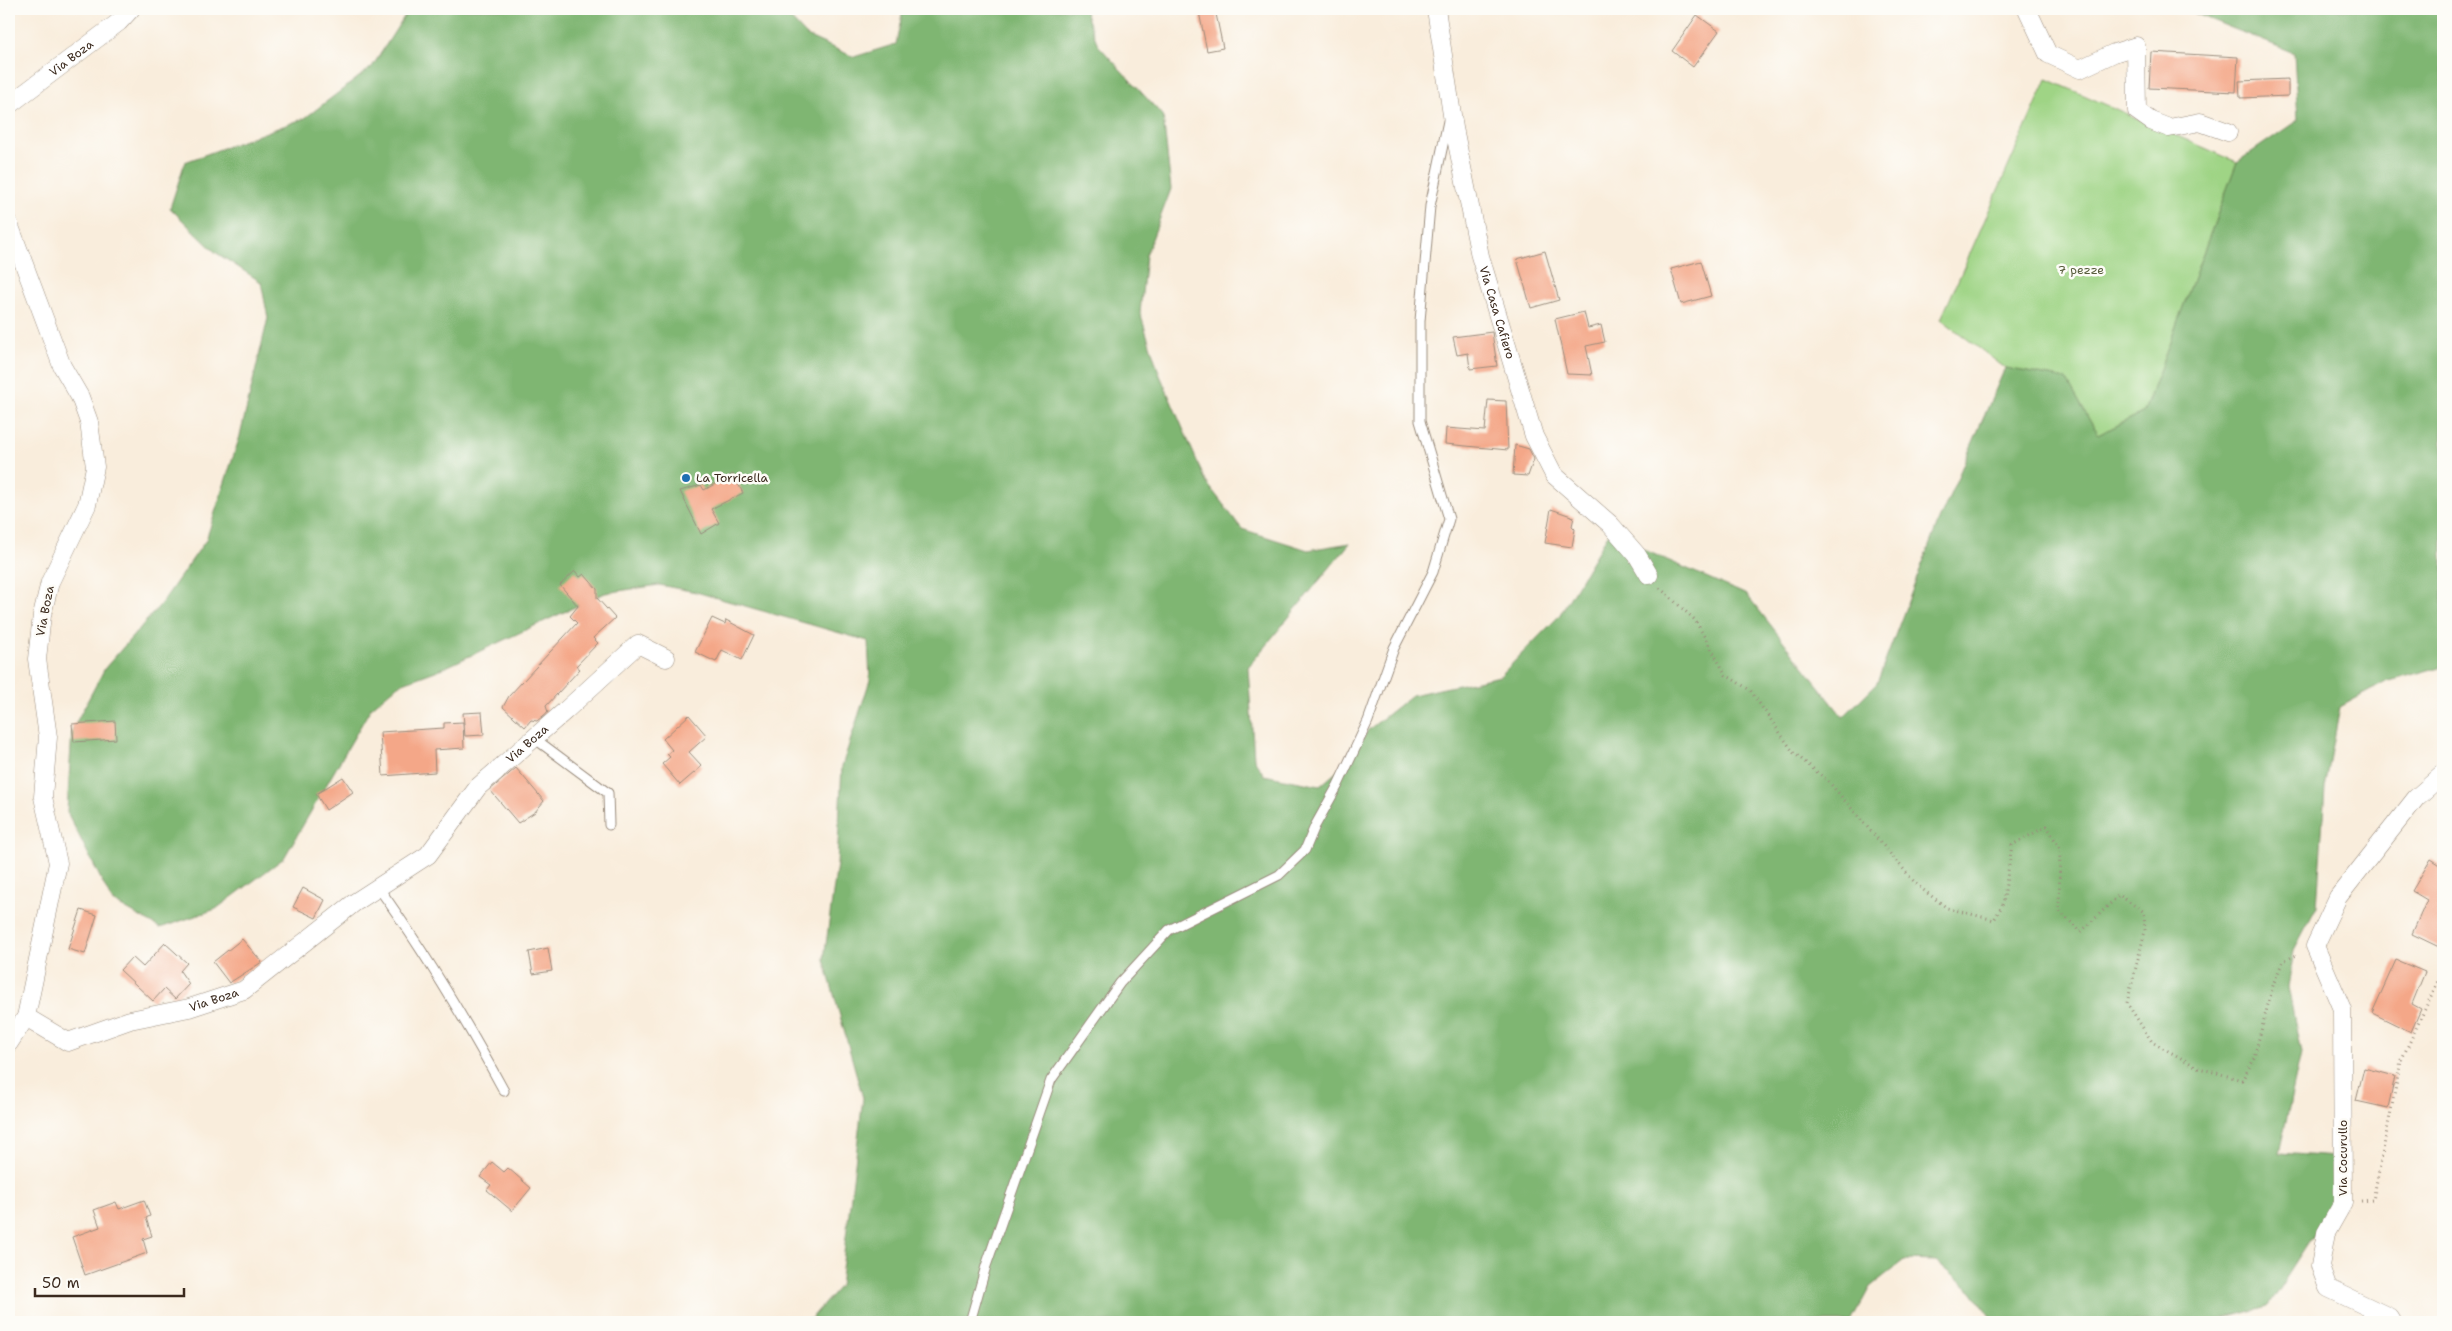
<svg xmlns="http://www.w3.org/2000/svg" width="2452" height="1331" viewBox="0 0 2452 1331" font-family="'Shantell Sans',sans-serif">
	<style>
		.green { fill: #9fd485; stroke: #6d7f52 }
		.forest { fill: #7fb672; stroke: #5d7048 }
		.building { fill: #f4a788 }
		.lines { fill: none; stroke-linecap: round; stroke-linejoin: round }
		.lane-casing { stroke: #9a8c7d; stroke-width: 11 }
		.street-casing { stroke: #9a8c7d; stroke-width: 19 }
		.path { stroke: #9a8c7d; stroke-width: 3; stroke-dasharray: 1 4; stroke-linecap: butt }
		.lane { stroke: #fff; stroke-width: 9 }
		.street { stroke: #fff; stroke-width: 18 }
		.poi-dot { fill: #1f6fb2; stroke: #fdfcf7; stroke-width: 2 }
		.labels { text-anchor: middle; stroke-width: 5; stroke-linejoin: round; paint-order: stroke }
		.street-label { font-size: 12px; fill: #3b2a1e; stroke: #fdfcf7 }
		.park-label { font-size: 12px; fill: #595d3d; stroke: #fdfcf7 }
		.poi-label { font-size: 12px; fill: #3b2a1e; stroke: #fdfcf7; text-anchor: start }
	</style>
	<rect width="100%" height="100%" fill="#fdfcf7"/>
	<filter id="ink" filterUnits="userSpaceOnUse"><feTurbulence type="fractalNoise" baseFrequency=".02" numOctaves="2"/><feDisplacementMap in="SourceGraphic" scale="10" xChannelSelector="R" yChannelSelector="G"/><feConvolveMatrix kernelMatrix="1 2 1 2 8 2 1 2 1" color-interpolation-filters="sRGB"/></filter>
	<filter id="wash" filterUnits="userSpaceOnUse"><feTurbulence type="fractalNoise" baseFrequency=".0096" numOctaves="4" result="noise"/><feDisplacementMap in="SourceGraphic" scale="20" xChannelSelector="R" yChannelSelector="G"/><feGaussianBlur stdDeviation="1.12" result="paint"/><feColorMatrix in="noise" values="0 0 0 0 0 0 0 0 0 0 0 0 0 0 0 0 0 1.4 0 .05"/><feComposite in="paint" operator="in"/></filter>
	<g filter="url(#wash)">
		<rect width="100%" height="100%" fill="#f9eddc"/>
		<!-- green -->
		<polygon class="green" points="2047,79 2237,162 2144,412 2098,435 2066,379 2005,368 1941,319"/>
		<!-- forest -->
		<polygon class="forest" points="409,9 781,9 807,36 854,57 896,44 903,9 1084,9 1098,45 1163,116 1171,189 1146,255 1140,313 1159,373 1206,482 1242,529 1308,550 1350,543 1248,667 1254,759 1264,775 1320,786 1347,763 1368,730 1412,695 1500,676 1559,616 1608,534 1747,595 1843,717 1877,683 1937,525 2005,368 2066,379 2098,435 2144,412 2237,162 2298,120 2294,53 2184,9 2443,9 2443,666 2386,682 2340,707 2325,788 2317,906 2294,950 2288,987 2301,1053 2279,1153 2337,1157 2335,1202 2268,1306 2211,1322 1994,1322 1972,1291 1936,1261 1904,1260 1870,1287 1851,1322 808,1322 840,1286 863,1098 824,959 837,864 842,766 870,680 868,641 696,592 659,585 605,593 446,667 398,685 371,708 284,858 216,909 160,928 112,901 67,812 72,730 105,668 161,604 206,540 240,436 268,318 261,282 215,252 170,208 185,162 305,118 372,67"/>
		<g id="blocks">
			<!-- building -->
			<g class="building">
				<polygon points="1215,9 1223,48 1207,51 1199,12"/>
				<polygon points="1697,15 1719,31 1693,67 1672,51"/>
				<polygon points="2151,52 2238,57 2236,92 2149,88"/>
				<polygon points="2288,79 2288,96 2240,98 2239,81"/>
				<polygon points="1545,251 1559,300 1531,308 1517,259"/>
				<polygon points="1701,261 1711,296 1681,304 1671,269"/>
				<polygon points="1584,312 1588,328 1601,325 1605,342 1586,346 1592,375 1567,374 1555,319"/>
				<polygon points="1492,332 1497,366 1470,369 1468,353 1457,355 1453,337"/>
				<polygon points="1488,400 1506,401 1508,450 1445,444 1446,428 1485,431"/>
				<polygon points="1515,445 1529,449 1534,459 1528,476 1513,475"/>
				<polygon points="733,474 743,493 711,509 719,523 701,534 680,491 701,485 704,490"/>
				<polygon points="1551,509 1574,517 1572,526 1575,529 1572,547 1545,543"/>
				<polygon points="575,571 580,577 584,574 597,589 597,598 615,618 593,638 598,643 576,666 580,669 546,706 548,712 537,721 531,720 525,727 503,707 509,696 577,623 570,616 578,606 560,585"/>
				<polygon points="712,618 725,624 726,620 754,635 742,660 722,650 716,662 695,652"/>
				<polygon points="482,712 484,735 465,736 463,713"/>
				<polygon points="689,715 707,736 689,752 702,766 680,785 662,764 670,757 667,754 672,750 663,739"/>
				<polygon points="115,721 116,739 74,742 72,724"/>
				<polygon points="463,722 464,748 434,750 435,772 383,776 380,732 444,728 444,723"/>
				<polygon points="516,768 544,801 535,812 518,823 490,790"/>
				<polygon points="343,777 353,792 326,810 316,794"/>
				<polygon points="2431,859 2442,866 2443,862 2443,937 2439,947 2412,934 2427,900 2412,891"/>
				<polygon points="303,888 325,900 316,918 293,907"/>
				<polygon points="81,910 97,915 85,954 68,949"/>
				<polygon points="242,939 262,962 229,983 213,962"/>
				<polygon points="165,943 187,963 180,971 189,984 175,999 164,989 153,1001 120,970 132,957 143,967"/>
				<polygon points="548,948 552,971 533,974 529,952"/>
				<polygon points="2396,960 2425,972 2412,1004 2421,1009 2411,1032 2372,1013"/>
				<polygon points="2364,1068 2395,1076 2388,1108 2356,1101"/>
				<polygon points="492,1162 504,1172 508,1168 531,1188 512,1211 487,1190 491,1185 480,1177"/>
				<polygon points="144,1200 150,1216 146,1218 152,1236 143,1239 147,1253 85,1275 72,1237 100,1227 94,1210 116,1202 119,1209"/>
			</g>
		</g>
	</g>
	<g filter="url(#ink)">
		<use href="#blocks" fill-opacity="0" stroke="#9a8c7d" stroke-width="1"/>
		<g class="lines">
			<defs>
				<g id="lane">
					<polyline points="534,738 608,793 609,825"/>
					<path d="M378,887C425,952 466,1021 504,1091"/>
					<polyline points="970,1322 986,1266 1051,1080 1120,983 1169,930 1279,875 1305,850 1315,826 1338,785 1368,721 1394,648 1433,572 1449,519 1420,421 1420,321 1430,206 1448,121"/>
				</g>
				<g id="street">
					<path id="s1" d="M1436,9L1454,128L1480,256L1534,436L1554,475L1610,524L1637,555L1649,575"/>
					<polyline points="2027,9 2048,54 2080,69 2114,53 2136,46 2137,111 2151,121 2169,128 2200,122 2228,132"/>
					<path id="s2" d="M9,105L119,22L131,9"/>
					<polyline points="9,224 62,366 80,397 89,422 95,467 87,505 50,582 42,615 37,659 48,737 43,797 58,863 26,1017 9,1043"/>
					<path id="s3" d="M26,1017L68,1042L130,1020L189,1008L244,990L354,903L428,855L478,787L565,711L638,644L666,658"/>
					<polyline points="2392,1322 2389,1317 2328,1288 2320,1266 2326,1233 2343,1203 2342,1009 2315,946 2338,897 2416,798 2443,774"/>
				</g>
			</defs>
			<!-- lane casing -->
			<use href="#lane" class="lane-casing"/>
			<!-- street casing -->
			<use href="#street" class="street-casing"/>
			<!-- path -->
			<g class="path">
				<polyline points="1660,588 1695,620 1726,675 1750,690 1794,753 1828,781 1917,885 1947,908 1994,920 2003,904 2012,845 2047,826 2060,849 2059,911 2081,932 2119,895 2144,912 2145,931 2127,1003 2152,1042 2199,1068 2242,1080 2253,1061 2274,982 2283,961 2299,954"/>
				<polyline points="2361,1201 2373,1200 2401,1061 2443,970"/>
			</g>
			<!-- lane -->
			<use href="#lane" class="lane"/>
			<!-- street -->
			<use href="#street" class="street"/>
		</g>
	</g>
	<!-- markers -->
	<circle class="poi-dot" cx="686" cy="478" r="5"/>
	<g class="labels">
		<!-- street labels -->
		<g class="street-label">
			<text dy="4" stroke="none"><textPath href="#s2" startOffset="78">Via Boza</textPath></text>
			<text dy="4" stroke="none"><textPath href="#s1" startOffset="310">Via Casa Cafiero</textPath></text>
			<text transform="translate(45 611) rotate(-79)" y="4">Via Boza</text>
			<text dy="4" stroke="none"><textPath href="#s3" startOffset="611">Via Boza</textPath></text>
			<text dy="4" stroke="none"><textPath href="#s3" startOffset="201">Via Boza</textPath></text>
			<text transform="translate(2343 1158) rotate(-90)" y="4">Via Cocurullo</text>
		</g>
		<!-- park labels -->
		<g class="park-label">
			<text x="2081" y="274">7 pezze</text>
		</g>
		<!-- poi labels -->
		<g class="poi-label">
			<text x="696" y="482">La Torricella</text>
		</g>
	</g>
	<!-- margin -->
	<rect width="2452" height="1331" fill="none" stroke="#fdfcf7" stroke-width="30"/>
	<!-- scale -->
	<path d="M35 1288v8h149v-8" fill="none" stroke="#3b2a1e" stroke-width="2.5"/>
	<text x="42" y="1288" font-size="15" fill="#3b2a1e" stroke="#fdfcf7" stroke-width="4" paint-order="stroke">50 m</text>
</svg>
